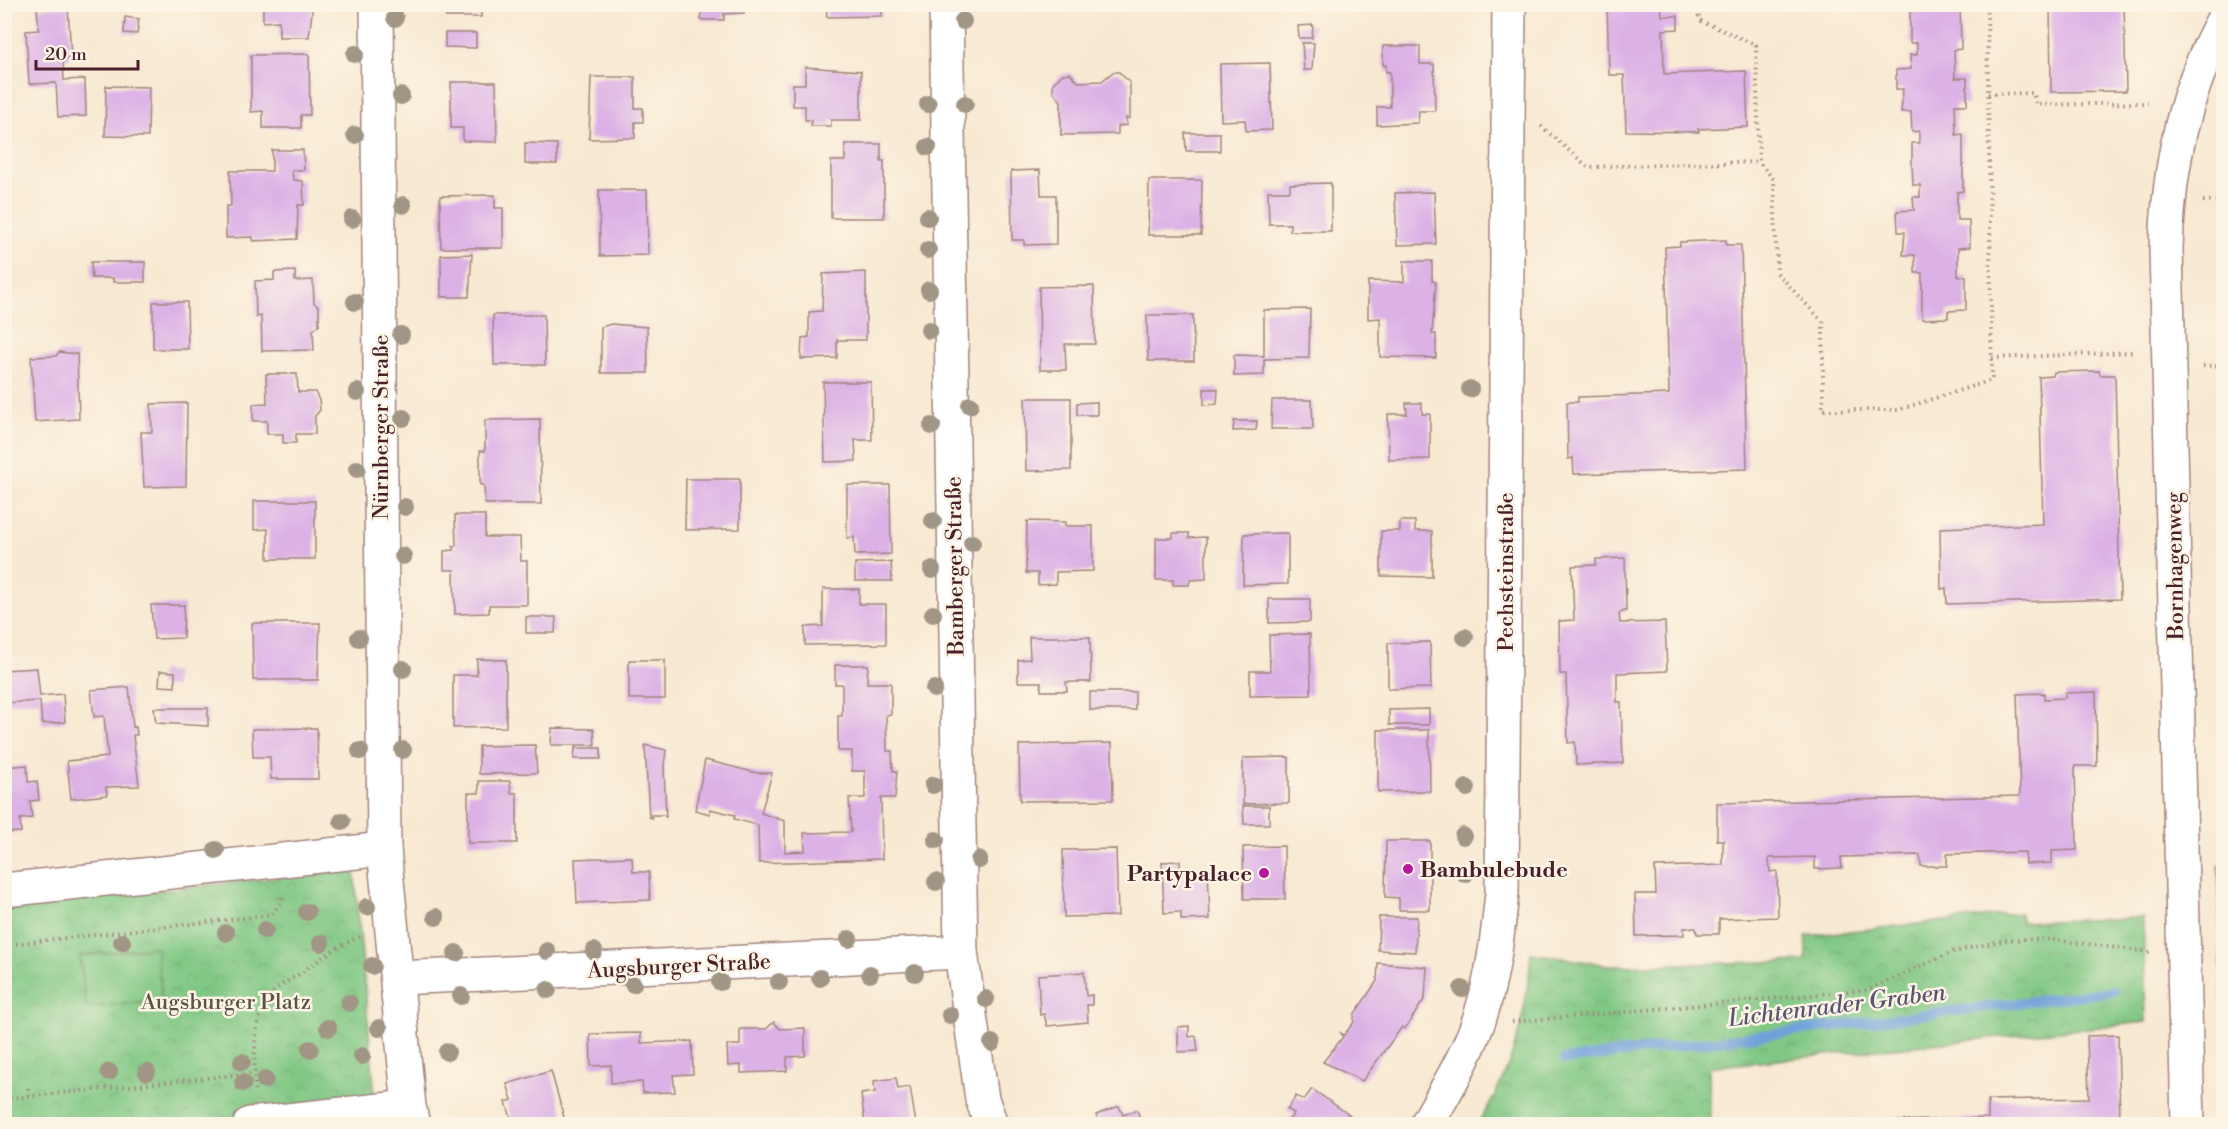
<svg xmlns="http://www.w3.org/2000/svg" width="2228" height="1129" viewBox="0 0 2228 1129" font-family="'Libre Bodoni',serif">
	<style>
		.park { fill: url(#park-crowns); stroke: #667458; stroke-width: 1.5 }
		.pitch { fill: #81c884; stroke: #667458; stroke-width: 1.5 }
		.lines { fill: none; stroke-linecap: round; stroke-linejoin: round }
		.stream { stroke: #71a0da; stroke-width: 10 }
		.building { fill: #dcb1e6 }
		.minor-casing { stroke: #a1847e; stroke-width: 36 }
		.path { stroke: #a1847e; stroke-width: 4; stroke-dasharray: 1.5 4.5; stroke-linecap: butt }
		.minor { stroke: #fff; stroke-width: 33 }
		.tree { fill: #a19685 }
		.poi-dot { fill: #b5179e; stroke: #fcf5e5; stroke-width: 2 }
		.labels { text-anchor: middle; stroke-width: 5; stroke-linejoin: round; paint-order: stroke }
		.street-label { font-size: 22px; fill: #4a1f2b; stroke: #fcf5e5 }
		.poi-label { font-size: 22px; font-weight: bold; fill: #4a1f2b; stroke: #fcf5e5; text-anchor: start }
		.park-label { font-size: 22px; fill: #5a5246; stroke: #fcf5e5 }
		.water-label { font-size: 24px; font-style: italic; fill: #5a5371; stroke: #fcf5e5 }
	</style>
	<defs>
		<pattern id="park-crowns" width="20" height="18" patternUnits="userSpaceOnUse" patternTransform="scale(1.5)"><rect width="20" height="18" fill="#81c884"/><path d="M2 6a3 3 0 1 1 6 0M12 15a3 3 0 1 1 6 0" fill="none" stroke="#71ab72"/></pattern>
	</defs>
	<rect width="100%" height="100%" fill="#fcf5e5"/>
	<filter id="ink" filterUnits="userSpaceOnUse"><feTurbulence type="fractalNoise" baseFrequency=".0167" numOctaves="2"/><feDisplacementMap in="SourceGraphic" scale="12" xChannelSelector="R" yChannelSelector="G"/><feConvolveMatrix kernelMatrix="1 2 1 2 8 2 1 2 1" color-interpolation-filters="sRGB"/></filter>
	<filter id="wash" filterUnits="userSpaceOnUse"><feTurbulence type="fractalNoise" baseFrequency=".008" numOctaves="4" result="noise"/><feDisplacementMap in="SourceGraphic" scale="24" xChannelSelector="R" yChannelSelector="G"/><feGaussianBlur stdDeviation="1.35" result="paint"/><feColorMatrix in="noise" values="0 0 0 0 0 0 0 0 0 0 0 0 0 0 0 0 0 1.4 0 .05"/><feComposite in="paint" operator="in"/></filter>
	<g filter="url(#wash)">
		<rect width="100%" height="100%" fill="#f8e9d2"/>
		<!-- park -->
		<g class="park">
			<polygon points="2219,866 2224,866 2223,1015"/>
			<polygon points="354,869 375,1096 260,1115 175,1124 5,1124 4,908"/>
			<path d="M2020,913L2021,922L2143,918L2146,1022L1709,1067L1710,1124H1477C1512,1075 1527,1013 1531,953L1614,966L1806,961V936Z"/>
		</g>
		<!-- pitch -->
		<polygon class="pitch" points="156,947 162,999 86,1008 80,956"/>
		<g class="lines">
			<!-- stream -->
			<polyline class="stream" points="1564,1060 2114,991"/>
		</g>
		<g id="blocks">
			<!-- building -->
			<g class="building">
				<rect x="127" y="4" width="43" height="4"/>
				<polygon points="263,4 313,4 309,37 279,37 279,21 263,22"/>
				<polygon points="445,4 481,4 481,17 446,17"/>
				<polygon points="826,4 882,4 882,16 827,17"/>
				<rect x="1023" y="4" width="62" height="3"/>
				<polygon points="1607,4 1661,4 1662,16 1678,16 1678,29 1663,30 1664,74 1746,71 1748,127 1698,129 1699,132 1626,131 1624,75 1609,75"/>
				<polygon points="1910,4 1960,4 1961,49 1954,50 1955,78 1967,78 1967,105 1955,105 1956,135 1963,134 1963,191 1957,192 1957,220 1969,220 1970,247 1958,248 1958,276 1966,276 1966,310 1948,311 1948,318 1922,319 1922,273 1915,273 1915,255 1903,255 1905,232 1898,232 1897,211 1914,210 1913,197 1920,197 1920,185 1913,185 1912,164 1912,143 1919,143 1919,131 1912,132 1911,112 1901,112 1903,89 1896,89 1896,70 1911,69 1910,55 1917,55 1917,43 1910,43"/>
				<polygon points="2050,4 2124,4 2126,91 2051,92"/>
				<polygon points="701,5 744,5 744,13 724,14 724,20 701,20"/>
				<polygon points="68,6 71,58 63,58 64,80 85,79 86,116 58,117 56,83 29,84 26,31 39,30 37,8"/>
				<polygon points="125,17 139,19 137,34 124,33"/>
				<polygon points="1313,25 1312,38 1299,38 1298,26"/>
				<polygon points="445,33 476,33 476,48 445,47"/>
				<polygon points="1302,43 1314,43 1312,70 1304,70"/>
				<polygon points="1383,46 1420,46 1420,64 1434,64 1435,111 1419,111 1418,123 1377,125 1377,107 1390,107 1390,72 1386,72 1386,65 1383,65"/>
				<polygon points="309,54 310,115 301,115 301,128 263,128 263,111 251,112 251,55"/>
				<polygon points="1270,63 1272,130 1246,131 1245,120 1221,121 1220,64"/>
				<polygon points="805,67 861,71 861,120 831,120 831,126 811,126 811,120 805,120 805,106 793,106 793,84 805,84"/>
				<polygon points="1113,72 1119,72 1130,83 1130,118 1126,118 1127,125 1118,126 1118,134 1061,135 1061,101 1053,92 1053,83 1063,74 1070,73 1078,82 1102,81"/>
				<polygon points="591,77 635,77 635,108 643,108 643,122 635,122 635,138 589,139"/>
				<polygon points="451,82 496,82 497,142 463,141 463,128 451,128"/>
				<polygon points="106,86 149,87 148,137 105,136"/>
				<polygon points="1185,133 1220,133 1220,151 1186,151"/>
				<polygon points="525,143 557,144 557,164 525,164"/>
				<polygon points="845,144 881,144 881,161 884,161 884,218 831,218 831,161 845,161"/>
				<polygon points="272,150 303,150 304,170 292,170 293,180 303,181 304,205 298,205 297,239 253,241 253,237 226,238 226,206 231,206 230,171 272,171"/>
				<polygon points="1040,170 1041,195 1056,195 1056,244 1024,245 1024,240 1012,240 1011,171"/>
				<polygon points="1149,180 1202,180 1201,235 1148,235"/>
				<polygon points="1331,183 1331,231 1290,231 1290,224 1269,224 1268,191 1290,191 1290,184"/>
				<polygon points="599,190 647,190 648,255 600,256"/>
				<polygon points="1434,192 1436,244 1397,245 1395,193"/>
				<polygon points="495,195 495,208 503,208 503,248 441,248 440,196"/>
				<polygon points="1726,240 1726,245 1741,245 1747,469 1574,474 1573,458 1568,459 1567,402 1578,402 1578,397 1669,394 1665,247 1680,246 1680,242"/>
				<polygon points="472,254 469,297 441,297 441,255"/>
				<polygon points="1404,261 1432,261 1432,281 1436,282 1432,334 1436,334 1436,358 1380,357 1380,318 1368,319 1368,281 1404,282"/>
				<polygon points="91,262 145,262 145,282 113,282 113,278 92,278"/>
				<polygon points="295,271 295,281 313,280 314,303 319,307 319,325 313,330 314,350 262,351 261,316 256,317 255,281 274,280 274,272"/>
				<polygon points="866,272 866,340 837,340 837,358 801,359 802,338 809,337 809,312 822,311 823,274"/>
				<polygon points="1094,286 1095,344 1065,344 1066,370 1040,370 1039,287"/>
				<polygon points="153,302 187,302 188,349 153,349"/>
				<polygon points="1310,309 1309,358 1264,359 1264,375 1234,376 1234,355 1264,356 1264,310"/>
				<polygon points="493,315 544,315 545,365 494,365"/>
				<polygon points="1147,315 1193,315 1194,361 1148,361"/>
				<polygon points="611,324 647,327 648,373 601,373 601,327"/>
				<polygon points="59,352 77,354 79,419 35,422 31,357 56,356"/>
				<polygon points="2099,371 2100,375 2115,375 2120,599 1947,604 1946,588 1941,589 1940,528 2043,524 2039,377 2053,376 2054,372"/>
				<polygon points="266,374 297,374 298,392 315,392 319,400 320,410 315,416 315,434 296,434 296,443 283,443 283,434 267,434 267,421 253,421 253,404 267,403"/>
				<polygon points="823,382 871,382 872,440 855,440 856,461 825,462"/>
				<polygon points="1204,389 1218,389 1217,404 1204,405"/>
				<polygon points="1025,398 1071,398 1071,470 1026,471"/>
				<polygon points="1272,400 1312,400 1313,429 1271,429"/>
				<polygon points="1097,402 1097,415 1077,415 1077,403"/>
				<polygon points="187,403 186,486 144,487 141,432 152,432 151,404"/>
				<polygon points="1406,403 1422,403 1422,414 1430,414 1430,459 1389,460 1388,414 1407,414"/>
				<polygon points="540,419 541,504 485,504 484,485 480,485 480,451 485,451 485,420"/>
				<polygon points="1234,421 1257,421 1256,430 1233,431"/>
				<polygon points="686,479 740,479 740,529 685,530"/>
				<polygon points="847,485 890,485 891,554 855,555 854,537 847,538"/>
				<polygon points="254,501 315,501 315,559 268,559 268,529 254,530"/>
				<polygon points="455,515 485,515 485,537 520,537 521,561 527,561 527,605 489,605 489,613 455,614 454,570 444,570 444,551 454,550 453,546 456,546"/>
				<polygon points="1027,521 1065,522 1065,526 1093,526 1093,571 1056,572 1056,584 1038,585 1038,573 1026,573"/>
				<polygon points="1400,521 1415,521 1415,531 1432,531 1432,577 1381,576 1381,531 1400,531"/>
				<polygon points="1173,533 1189,533 1189,538 1206,537 1206,579 1190,580 1189,585 1173,585 1173,580 1156,580 1156,538 1173,538"/>
				<polygon points="1288,533 1288,584 1243,585 1244,534"/>
				<polygon points="1625,558 1626,611 1619,613 1620,623 1665,622 1667,671 1617,673 1617,702 1621,702 1623,763 1576,765 1575,742 1568,743 1566,674 1560,674 1559,621 1574,620 1572,566 1596,565 1596,559"/>
				<polygon points="891,562 892,581 855,581 855,563"/>
				<polygon points="823,589 859,589 859,604 886,604 886,644 805,645 805,627 823,626"/>
				<polygon points="1269,599 1310,599 1310,622 1269,623"/>
				<polygon points="151,605 184,605 183,638 154,639"/>
				<polygon points="526,617 556,617 555,633 526,633"/>
				<polygon points="252,623 320,623 318,680 253,680"/>
				<polygon points="1310,634 1311,695 1250,696 1250,671 1270,671 1269,635"/>
				<polygon points="1029,637 1090,637 1091,682 1066,682 1067,691 1041,691 1041,682 1018,682 1018,660 1030,659"/>
				<polygon points="1430,642 1431,688 1388,689 1388,643"/>
				<polygon points="477,659 506,660 506,727 453,728 453,675 477,675"/>
				<rect x="629" y="660" width="36" height="39"/>
				<polygon points="835,665 868,665 867,683 891,683 891,714 886,715 887,751 892,751 893,771 897,771 895,798 881,798 882,859 759,863 758,825 734,819 735,815 710,809 710,814 695,810 705,760 757,773 772,773 761,813 785,821 785,852 805,851 804,833 851,832 849,798 865,798 865,771 852,771 852,751 838,751 838,716 842,716 842,684 835,684"/>
				<polygon points="37,668 40,696 63,694 65,722 42,724 40,701 4,703 4,670"/>
				<polygon points="160,671 175,672 175,687 159,686"/>
				<polygon points="129,687 133,727 136,727 137,735 133,735 139,786 106,787 107,795 71,799 67,761 108,757 104,716 94,717 91,690"/>
				<rect x="1090" y="692" width="45" height="18"/>
				<polygon points="2096,692 2097,766 2075,766 2077,850 2052,851 2052,863 2026,864 2025,852 1947,854 1947,866 1921,866 1920,855 1841,857 1842,868 1815,869 1815,857 1769,858 1770,872 1777,871 1778,917 1719,919 1719,934 1697,934 1696,928 1684,928 1684,935 1636,936 1635,894 1656,894 1655,867 1723,865 1723,840 1717,840 1717,803 2020,796 2017,694 2044,693 2044,699 2065,698 2065,693"/>
				<polygon points="154,708 208,708 208,726 156,723"/>
				<polygon points="1429,709 1429,725 1389,725 1389,710"/>
				<polygon points="317,728 318,779 271,779 270,757 253,757 252,729"/>
				<polygon points="552,728 594,729 595,745 551,745"/>
				<polygon points="1378,730 1429,730 1430,791 1378,792"/>
				<polygon points="1112,743 1113,800 1020,801 1019,745"/>
				<polygon points="535,745 537,773 479,774 479,746"/>
				<polygon points="645,745 666,750 664,767 666,817 663,815 651,815 652,818 649,817"/>
				<polygon points="575,748 601,748 601,759 574,759"/>
				<polygon points="1289,757 1289,803 1243,804 1243,758"/>
				<polygon points="27,765 28,782 37,781 39,800 30,801 32,818 20,819 21,832 4,833 4,767"/>
				<polygon points="479,781 510,781 511,793 517,793 517,843 468,843 468,793 479,793"/>
				<polygon points="1243,806 1269,806 1269,824 1244,824"/>
				<polygon points="1386,841 1430,841 1430,910 1399,910 1399,898 1385,897"/>
				<polygon points="1284,846 1285,899 1244,899 1243,847"/>
				<polygon points="1116,849 1118,916 1064,917 1063,850"/>
				<polygon points="632,857 633,872 649,872 650,900 577,903 575,859"/>
				<polygon points="1180,861 1180,870 1208,869 1210,919 1181,920 1181,912 1164,913 1162,862"/>
				<polygon points="1379,917 1417,917 1415,952 1378,950"/>
				<polygon points="1378,963 1427,967 1425,998 1405,1029 1402,1027 1362,1081 1323,1062 1343,1037 1341,1033 1344,1035 1354,1022 1354,1015 1377,981"/>
				<polygon points="1084,972 1086,996 1092,995 1092,1005 1087,1005 1088,1022 1047,1026 1044,1014 1040,1015 1038,975"/>
				<polygon points="774,1022 780,1029 805,1028 805,1056 787,1057 787,1071 741,1073 741,1065 728,1066 727,1045 740,1045 740,1029 766,1029"/>
				<polygon points="1189,1026 1189,1037 1196,1036 1198,1051 1178,1052 1178,1027"/>
				<polygon points="641,1033 641,1043 692,1041 693,1074 673,1075 675,1092 643,1093 642,1082 611,1083 611,1065 591,1066 590,1034"/>
				<polygon points="2118,1035 2120,1124 1805,1124 1988,1118 1988,1100 2089,1098 2087,1036"/>
				<polygon points="551,1071 565,1121 552,1124 513,1124 506,1102 512,1100 507,1084"/>
				<polygon points="896,1078 898,1089 910,1087 916,1124 865,1124 861,1094 875,1092 874,1081"/>
				<polygon points="1312,1089 1352,1117 1347,1124 1286,1124 1294,1113 1287,1109 1296,1096 1304,1100"/>
				<polygon points="1119,1106 1123,1115 1137,1110 1142,1124 1099,1124 1096,1115"/>
			</g>
		</g>
	</g>
	<g filter="url(#ink)">
		<use href="#blocks" fill-opacity="0" stroke="#a1847e" stroke-width="1.5"/>
		<g class="lines">
			<defs>
				<g id="minor">
					<polyline points="377,4 384,849 409,1107 413,1124"/>
					<polyline points="946,4 961,952 982,1099 991,1124"/>
					<polyline points="4,890 384,849"/>
					<polyline points="397,978 961,952"/>
					<polyline points="250,1124 409,1107"/>
					<path d="M1427,1124C1447,1088 1472,1048 1483,1007C1494,970 1498,931 1502,893L1509,4"/>
					<path d="M2188,1124L2166,249C2169,164 2183,93 2224,18"/>
				</g>
			</defs>
			<!-- minor casing -->
			<use href="#minor" class="minor-casing"/>
			<!-- path -->
			<g class="path">
				<polyline points="1698,4 1699,20 1756,45 1759,162 1774,180 1777,273 1823,322 1823,410 1898,410 1992,380 1987,4"/>
				<polyline points="2186,4 2186,11"/>
				<polyline points="1988,94 2033,93 2037,105 2148,103"/>
				<polyline points="1541,126 1588,167 1759,162"/>
				<polyline points="2203,201 2224,201"/>
				<polyline points="1992,358 2134,352"/>
				<polyline points="2203,366 2224,365"/>
				<polyline points="4,945 270,915 281,903 282,893"/>
				<polyline points="1512,1022 1867,990 1953,952 2005,940 2046,939 2150,952"/>
				<polyline points="28,1088 29,1097"/>
				<path d="M256,1090C253,1066 253,1014 270,995C279,985 294,978 304,971C322,957 339,945 360,937"/>
				<polyline points="4,1099 254,1073"/>
			</g>
			<!-- minor -->
			<use href="#minor" class="minor"/>
		</g>
		<!-- trees -->
		<g class="tree">
			<circle cx="395" cy="18" r="9"/>
			<circle cx="963" cy="21" r="9"/>
			<circle cx="355" cy="54" r="9"/>
			<circle cx="401" cy="96" r="9"/>
			<circle cx="928" cy="104" r="9"/>
			<circle cx="965" cy="104" r="9"/>
			<circle cx="355" cy="135" r="9"/>
			<circle cx="928" cy="147" r="9"/>
			<circle cx="403" cy="205" r="9"/>
			<circle cx="928" cy="217" r="9"/>
			<circle cx="352" cy="219" r="9"/>
			<circle cx="928" cy="250" r="9"/>
			<circle cx="929" cy="290" r="9"/>
			<circle cx="355" cy="302" r="9"/>
			<circle cx="929" cy="330" r="9"/>
			<circle cx="401" cy="335" r="9"/>
			<circle cx="1470" cy="389" r="9"/>
			<circle cx="357" cy="392" r="9"/>
			<circle cx="970" cy="405" r="9"/>
			<circle cx="403" cy="418" r="9"/>
			<circle cx="932" cy="426" r="9"/>
			<circle cx="357" cy="469" r="9"/>
			<circle cx="405" cy="507" r="9"/>
			<circle cx="933" cy="521" r="9"/>
			<circle cx="972" cy="543" r="9"/>
			<circle cx="403" cy="556" r="9"/>
			<circle cx="932" cy="570" r="9"/>
			<circle cx="933" cy="614" r="9"/>
			<circle cx="1465" cy="637" r="9"/>
			<circle cx="359" cy="638" r="9"/>
			<circle cx="403" cy="669" r="9"/>
			<circle cx="934" cy="689" r="9"/>
			<circle cx="403" cy="750" r="9"/>
			<circle cx="360" cy="751" r="9"/>
			<circle cx="933" cy="785" r="9"/>
			<circle cx="1467" cy="788" r="9"/>
			<circle cx="342" cy="821" r="9"/>
			<circle cx="1463" cy="836" r="9"/>
			<circle cx="936" cy="840" r="9"/>
			<circle cx="216" cy="850" r="9"/>
			<circle cx="979" cy="860" r="9"/>
			<circle cx="1465" cy="874" r="9"/>
			<circle cx="936" cy="882" r="9"/>
			<circle cx="367" cy="907" r="9"/>
			<circle cx="307" cy="912" r="9"/>
			<circle cx="436" cy="917" r="9"/>
			<circle cx="265" cy="930" r="9"/>
			<circle cx="226" cy="933" r="9"/>
			<circle cx="849" cy="939" r="9"/>
			<circle cx="122" cy="942" r="9"/>
			<circle cx="321" cy="943" r="9"/>
			<circle cx="547" cy="951" r="9"/>
			<circle cx="594" cy="951" r="9"/>
			<circle cx="456" cy="953" r="9"/>
			<circle cx="372" cy="966" r="9"/>
			<circle cx="915" cy="973" r="9"/>
			<circle cx="870" cy="974" r="9"/>
			<circle cx="820" cy="978" r="9"/>
			<circle cx="720" cy="982" r="9"/>
			<circle cx="779" cy="982" r="9"/>
			<circle cx="633" cy="984" r="9"/>
			<circle cx="1462" cy="989" r="9"/>
			<circle cx="548" cy="990" r="9"/>
			<circle cx="461" cy="996" r="9"/>
			<circle cx="986" cy="999" r="9"/>
			<circle cx="349" cy="1003" r="9"/>
			<circle cx="950" cy="1015" r="9"/>
			<circle cx="328" cy="1028" r="9"/>
			<circle cx="379" cy="1028" r="9"/>
			<circle cx="992" cy="1043" r="9"/>
			<circle cx="310" cy="1049" r="9"/>
			<circle cx="447" cy="1052" r="9"/>
			<circle cx="362" cy="1056" r="9"/>
			<circle cx="242" cy="1062" r="9"/>
			<circle cx="109" cy="1072" r="9"/>
			<circle cx="147" cy="1072" r="9"/>
			<circle cx="265" cy="1080" r="9"/>
			<circle cx="243" cy="1083" r="9"/>
		</g>
	</g>
	<!-- markers -->
	<g class="poi-dot">
		<circle cx="1408" cy="869" r="6"/>
		<circle cx="1264" cy="873" r="6"/>
	</g>
	<g class="labels">
		<!-- street labels -->
		<g class="street-label">
			<text transform="translate(380 427) rotate(-90)" y="8">Nürnberger Straße</text>
			<text transform="translate(954 566) rotate(-91)" y="8">Bamberger Straße</text>
			<text transform="translate(2174 566) rotate(-91)" y="8">Bornhagenweg</text>
			<text transform="translate(1505 572) rotate(-90)" y="8">Pechsteinstraße</text>
			<text transform="translate(679 965) rotate(-3)" y="8">Augsburger Straße</text>
		</g>
		<!-- poi labels -->
		<g class="poi-label">
			<text x="1420" y="877">Bambulebude</text>
			<text x="1252" y="881" text-anchor="end">Partypalace</text>
		</g>
		<!-- park labels -->
		<g class="park-label">
			<text x="226" y="1009">Augsburger Platz</text>
		</g>
		<!-- water labels -->
		<g class="water-label">
			<text transform="translate(1837 1005) rotate(-7)" y="8">Lichtenrader Graben</text>
		</g>
	</g>
	<!-- margin -->
	<rect width="2228" height="1129" fill="none" stroke="#fcf5e5" stroke-width="24"/>
	<!-- scale -->
	<path d="M36 60v9h102v-9" fill="none" stroke="#4a1f2b" stroke-width="3"/>
	<text x="45" y="60" font-size="18" fill="#4a1f2b" stroke="#fcf5e5" stroke-width="4.5" paint-order="stroke">20 m</text>
</svg>
